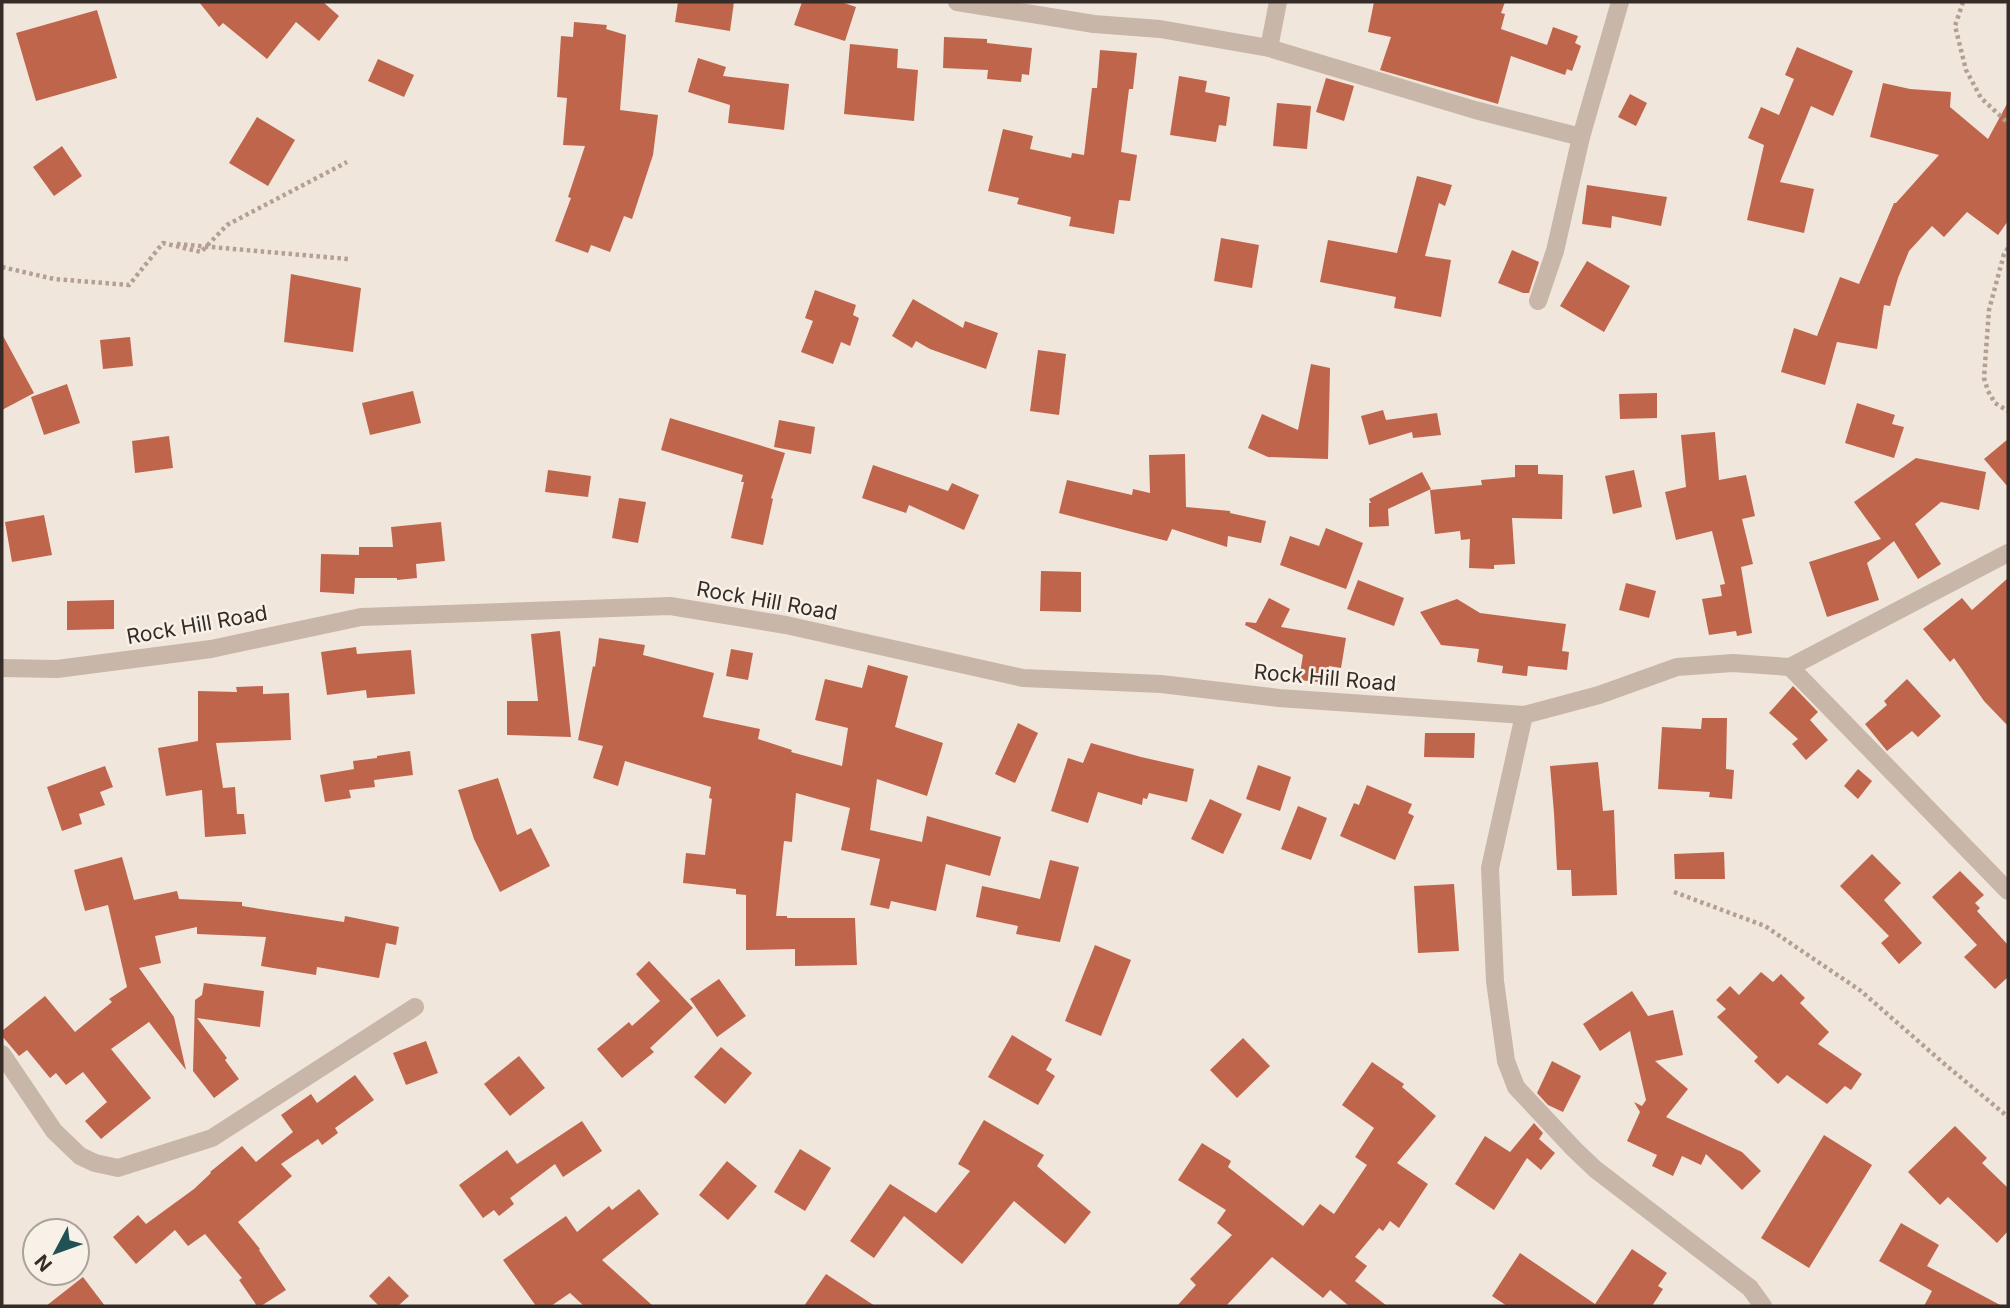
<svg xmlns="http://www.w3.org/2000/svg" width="2010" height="1308" viewBox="0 0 2010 1308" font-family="Inter,sans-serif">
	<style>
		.building { fill: #bf654c }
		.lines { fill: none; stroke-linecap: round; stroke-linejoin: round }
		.path { stroke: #b4a093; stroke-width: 4.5; stroke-dasharray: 3.5 3.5; stroke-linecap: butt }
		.minor { stroke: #c8b6a9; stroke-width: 18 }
		.labels { text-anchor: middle; stroke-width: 5; stroke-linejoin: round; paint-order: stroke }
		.street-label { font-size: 21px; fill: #352c28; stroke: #f8f1e8 }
	</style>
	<rect width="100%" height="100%" fill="#f1e6dc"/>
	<!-- building -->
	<g class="building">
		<polygon points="199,2 323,2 339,16 319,41 296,22 267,59 223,23 219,27"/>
		<polygon points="678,2 734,2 730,31 675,22"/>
		<polygon points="802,2 841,2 856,7 845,41 794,25"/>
		<polygon points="1374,2 1505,2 1501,13 1505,14 1501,29 1547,45 1553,27 1578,36 1575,43 1581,46 1572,71 1567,69 1565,75 1511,56 1498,104 1380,70 1391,37 1368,32"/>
		<polygon points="97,10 117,78 36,101 16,33"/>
		<polygon points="574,22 607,25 606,29 626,35 620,110 658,115 653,155 632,219 624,216 610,252 591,245 588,253 555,241 571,198 568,197 585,146 563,145 567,98 557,97 561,36 573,37"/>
		<polygon points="944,37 987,39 987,43 1032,48 1029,75 1022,74 1021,82 987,79 988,70 943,68"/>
		<polygon points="850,44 898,49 897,68 918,70 914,121 844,114"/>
		<polygon points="1797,47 1853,71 1833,116 1811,106 1780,182 1814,189 1804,233 1747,220 1764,145 1748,138 1761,107 1779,115 1794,79 1785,75"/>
		<polygon points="1100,50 1137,53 1133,89 1129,89 1121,152 1137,155 1130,201 1119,200 1114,234 1069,226 1071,217 1017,204 1019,198 988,191 1003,129 1033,136 1030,149 1071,158 1072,153 1084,155 1092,88 1097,88"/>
		<polygon points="698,58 726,67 723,76 789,84 784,130 728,123 730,105 688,92"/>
		<polygon points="378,59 414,75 404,97 368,81"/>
		<polygon points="1179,76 1207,81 1205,92 1230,97 1226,126 1219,125 1216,142 1170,135"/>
		<polygon points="1326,78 1354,86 1344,121 1316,112"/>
		<polygon points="1883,83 1910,89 1951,92 1950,107 1988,139 2008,102 2008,221 1998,235 1967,212 1944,237 1932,226 1909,251 1898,278 1890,306 1884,305 1877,349 1837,342 1825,385 1781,372 1794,328 1817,336 1840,277 1859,284 1894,203 1896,203 1939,155 1870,137"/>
		<polygon points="1630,94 1647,103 1636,126 1618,117"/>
		<polygon points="1277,103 1311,106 1307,149 1273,146"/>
		<polygon points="257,117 295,140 268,186 229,163"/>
		<polygon points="62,146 82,176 54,196 33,167"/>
		<polygon points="1417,176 1452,185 1445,206 1439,203 1425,256 1451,260 1441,317 1394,308 1396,297 1320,282 1328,240 1397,253"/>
		<polygon points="1587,185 1667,197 1661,226 1612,216 1611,228 1582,224"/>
		<polygon points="1221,238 1259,245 1252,288 1214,281"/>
		<polygon points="1512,250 1539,262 1529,293 1523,293 1498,283"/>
		<polygon points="1587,261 1630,286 1604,332 1560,306"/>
		<polygon points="291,274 361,288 353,352 284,342"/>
		<polygon points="815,290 856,305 853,315 859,318 850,346 841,342 833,364 801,352 813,321 805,318"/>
		<polygon points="913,299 963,328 965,321 998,333 986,369 930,349 916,341 912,348 892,336"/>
		<polygon points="2,334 34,393 2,410"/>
		<polygon points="130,337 133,366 103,369 100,340"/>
		<polygon points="1038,350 1066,354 1059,415 1030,411"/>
		<polygon points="1311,364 1330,368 1328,459 1268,457 1248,448 1262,414 1298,430"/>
		<polygon points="67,384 80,423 44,435 31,397"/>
		<polygon points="413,391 421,423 370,435 362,403"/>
		<polygon points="1657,393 1657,418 1620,419 1619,394"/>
		<polygon points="1857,403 1895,415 1892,424 1904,427 1894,458 1845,443"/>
		<polygon points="1383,410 1386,420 1437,413 1441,435 1413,438 1412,432 1369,445 1361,416"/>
		<polygon points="670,418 785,453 771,498 773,499 763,545 731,538 744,482 741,482 743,475 661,450"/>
		<polygon points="779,420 815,427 811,454 774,447"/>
		<polygon points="1715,432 1719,480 1746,475 1755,516 1742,519 1753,564 1741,567 1752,633 1737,636 1736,631 1709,635 1702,599 1722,596 1720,585 1725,584 1712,531 1676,540 1665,492 1686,487 1681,435"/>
		<polygon points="169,436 173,468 135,473 132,441"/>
		<polygon points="2008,439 2008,487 1984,459"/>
		<polygon points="1185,454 1186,507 1230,511 1230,513 1266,521 1261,543 1228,536 1227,547 1172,529 1167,541 1059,513 1067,480 1132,495 1133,489 1150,493 1149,455"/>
		<polygon points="1916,458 1986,472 1979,510 1941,502 1915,524 1941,564 1918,579 1894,541 1867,563 1879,600 1827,617 1809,562 1881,539 1854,502"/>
		<polygon points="873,465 948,491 952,483 979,495 964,530 909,505 906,513 862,498"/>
		<polygon points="1515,465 1538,465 1538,474 1563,475 1562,519 1512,518 1515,564 1494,565 1494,569 1469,568 1470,539 1461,540 1460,531 1435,534 1430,490 1482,485 1481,480 1515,477"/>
		<polygon points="548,470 591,476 588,497 545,492"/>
		<polygon points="1634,470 1642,507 1613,514 1605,476"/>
		<polygon points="1422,472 1431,489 1388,509 1389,526 1369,527 1369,503 1371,503 1369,499"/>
		<polygon points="619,498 646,502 638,543 612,538"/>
		<polygon points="44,515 52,555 12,562 5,522"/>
		<polygon points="441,522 445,561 416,564 417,578 397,580 397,578 355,578 354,594 320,592 321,554 359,555 359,547 393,547 391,527"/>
		<polygon points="1326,528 1363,543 1346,589 1280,565 1290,536 1319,546"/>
		<polygon points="1041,571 1081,572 1081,612 1040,611"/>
		<polygon points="2008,578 2008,726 1984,701 1954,658 1950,662 1923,629 1962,598 1972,610"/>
		<polygon points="1358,580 1404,598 1394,626 1347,609"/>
		<polygon points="1626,583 1656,591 1649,618 1619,610"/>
		<polygon points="1269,598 1290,609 1281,627 1346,638 1341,668 1329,666 1326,683 1299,680 1303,655 1245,625 1246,622 1256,623"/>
		<polygon points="1457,599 1480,613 1566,624 1562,651 1569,652 1567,670 1528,666 1527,676 1502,673 1503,666 1477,662 1479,649 1441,645 1420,612"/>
		<polygon points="114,600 114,629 67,630 67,601"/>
		<polygon points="560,631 571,737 507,735 507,701 538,701 531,634"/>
		<polygon points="599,638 645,645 643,655 714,673 703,717 760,729 758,739 792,750 791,752 842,766 848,728 815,720 825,679 862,688 868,665 908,676 895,727 943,743 927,796 877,779 870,830 922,842 927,816 1001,837 990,876 946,864 936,911 891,901 889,909 870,905 880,859 841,850 850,808 796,793 792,842 784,841 776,916 787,916 787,918 855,918 857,965 795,966 795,949 746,950 746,895 736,894 736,889 683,883 686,853 705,855 712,799 709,798 711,787 625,761 618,786 593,778 603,746 578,740 593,666 595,667"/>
		<polygon points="356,647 357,654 411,650 415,694 367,698 366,690 327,695 321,652"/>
		<polygon points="731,649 753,653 748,680 726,676"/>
		<polygon points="1907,679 1941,716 1918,737 1912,731 1887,751 1865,724 1887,705 1884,701"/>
		<polygon points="263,686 263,694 289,693 291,740 216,743 223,788 235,787 237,814 244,814 246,834 205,837 202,790 166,796 158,748 198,741 198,691 237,692 236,687"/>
		<polygon points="1793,686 1818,712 1810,720 1828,740 1806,760 1792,744 1798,739 1769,713"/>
		<polygon points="1702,718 1727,718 1726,769 1734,770 1732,799 1709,797 1710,792 1658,789 1662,727 1701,729"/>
		<polygon points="1018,723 1038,733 1015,783 995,774"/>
		<polygon points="1425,733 1475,733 1474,758 1424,757"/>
		<polygon points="1091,743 1141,757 1194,769 1187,802 1149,793 1147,799 1143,798 1142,805 1098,792 1088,823 1051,811 1068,758 1083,763"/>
		<polygon points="410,751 413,775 374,780 375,787 349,790 351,798 325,802 320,775 354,769 353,761 377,758 377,756"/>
		<polygon points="1598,762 1603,811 1614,810 1617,895 1572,896 1571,870 1557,870 1554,813 1550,766"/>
		<polygon points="1258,765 1291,777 1280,811 1246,799"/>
		<polygon points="105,766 113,787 100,792 105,805 79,814 82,824 62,831 47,787"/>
		<polygon points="1858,769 1872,781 1858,799 1844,786"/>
		<polygon points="498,778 517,835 531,828 550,866 500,892 474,839 458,790"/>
		<polygon points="1367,785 1412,804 1408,813 1414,816 1395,860 1340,836 1354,803 1359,805"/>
		<polygon points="1210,799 1242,814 1223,854 1191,839"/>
		<polygon points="1298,806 1327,818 1311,860 1281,849"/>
		<polygon points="1724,852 1725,879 1675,879 1674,854"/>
		<polygon points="1872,854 1901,883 1884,900 1922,943 1899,964 1881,943 1889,936 1840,886"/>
		<polygon points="122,857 134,900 177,891 179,899 242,902 242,906 344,922 345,916 399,927 396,945 386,943 379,978 317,967 316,975 261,966 266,937 197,934 197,927 155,936 161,963 139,968 174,1017 186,1070 149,1022 111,1049 151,1098 101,1139 85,1121 107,1102 83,1072 66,1085 56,1073 50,1078 27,1050 19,1056 2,1036 2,1031 45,996 75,1032 112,1002 109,999 127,987 108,905 85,911 74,870"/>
		<polygon points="1050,860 1079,867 1060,942 1016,934 1018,926 976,917 982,886 1040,899"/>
		<polygon points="1960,871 1984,895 1975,903 1980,908 1977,911 2008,945 2008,977 1995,989 1964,957 1977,945 1932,897"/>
		<polygon points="1454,884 1459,951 1418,953 1414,886"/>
		<polygon points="1095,945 1131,960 1101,1036 1065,1021"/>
		<polygon points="649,961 693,1008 650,1048 654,1052 622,1078 597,1049 629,1022 632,1026 660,1001 636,974"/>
		<polygon points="1761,972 1773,982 1781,974 1805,998 1800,1003 1829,1032 1818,1044 1862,1074 1851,1090 1845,1086 1827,1104 1787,1075 1778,1084 1754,1061 1758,1057 1717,1017 1726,1009 1716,1000 1730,986 1739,995"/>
		<polygon points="719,979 746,1016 717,1037 690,999"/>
		<polygon points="204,983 264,991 260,1027 197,1018 227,1058 225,1060 239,1079 214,1098 193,1071 195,1000 202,995"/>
		<polygon points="1632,991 1648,1016 1673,1010 1683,1055 1655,1061 1688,1089 1666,1117 1742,1152 1761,1171 1742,1190 1706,1154 1701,1165 1682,1156 1673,1176 1652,1166 1657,1155 1627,1141 1640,1112 1634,1102 1642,1106 1646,1100 1630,1031 1600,1051 1583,1024"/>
		<polygon points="1012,1035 1052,1059 1046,1070 1055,1076 1038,1105 988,1077"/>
		<polygon points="1243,1038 1270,1066 1237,1098 1210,1070"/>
		<polygon points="426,1041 438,1073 406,1085 393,1053"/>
		<polygon points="721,1047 752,1073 725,1104 694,1077"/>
		<polygon points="519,1056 545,1088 510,1116 484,1084"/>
		<polygon points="1552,1061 1581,1076 1563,1112 1548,1105 1537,1093"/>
		<polygon points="1372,1062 1404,1084 1402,1087 1436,1116 1397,1163 1428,1184 1399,1228 1390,1221 1383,1231 1379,1228 1355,1257 1367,1266 1355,1281 1387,1306 1349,1306 1330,1290 1323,1298 1272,1257 1226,1306 1177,1306 1196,1285 1190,1279 1232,1235 1217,1223 1226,1210 1178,1180 1202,1143 1231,1161 1228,1167 1303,1226 1320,1204 1334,1214 1367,1165 1355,1157 1374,1128 1342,1105"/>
		<polygon points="355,1075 374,1100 335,1128 338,1133 322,1145 318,1139 281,1164 292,1176 238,1222 260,1249 259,1250 286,1290 261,1306 257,1306 239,1280 242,1278 205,1234 188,1246 175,1230 136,1264 113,1237 138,1215 146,1224 194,1189 211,1173 210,1172 242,1146 256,1162 293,1132 281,1115 311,1094 317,1103"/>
		<polygon points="984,1120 1044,1155 1037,1166 1091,1212 1065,1244 1014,1201 962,1264 904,1216 874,1258 850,1241 890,1184 936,1213 970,1171 958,1164"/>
		<polygon points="582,1121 602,1151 563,1177 555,1164 510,1198 514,1204 499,1216 494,1210 483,1218 459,1185 507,1150 517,1164"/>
		<polygon points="1534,1123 1543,1133 1539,1139 1555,1153 1541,1170 1527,1158 1494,1210 1455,1184 1485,1136 1510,1152"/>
		<polygon points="1955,1126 1987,1158 1982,1163 2008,1188 2008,1231 1997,1243 1948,1197 1940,1205 1908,1172"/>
		<polygon points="1824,1135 1872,1165 1809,1268 1761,1238"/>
		<polygon points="800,1149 831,1168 805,1211 774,1192"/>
		<polygon points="727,1161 757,1186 728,1220 699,1195"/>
		<polygon points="639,1189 659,1214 602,1260 653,1306 584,1306 570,1293 551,1306 536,1306 503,1260 566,1216 577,1232 609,1206 612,1210"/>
		<polygon points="1901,1223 1939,1245 1927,1266 2002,1306 1924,1306 1932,1291 1879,1261"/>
		<polygon points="1632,1249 1667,1273 1658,1286 1663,1289 1652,1306 1507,1306 1492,1296 1520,1253 1595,1304"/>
		<polygon points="826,1274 875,1306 804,1306"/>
		<polygon points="389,1276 409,1296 398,1306 379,1306 369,1296"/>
		<polygon points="83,1277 105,1306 46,1306"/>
	</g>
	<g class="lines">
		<!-- path -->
		<g class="path">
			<polyline points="1963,2 1955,26 1966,70 1981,98 2008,123"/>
			<polyline points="177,244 348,259"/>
			<polyline points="2008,248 2004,254 1989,310 1984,378 1988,391 1995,403 2008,411"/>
			<polyline points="2,267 54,279 129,285 163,243 201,252 227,225 347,162"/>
			<polyline points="1674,892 1765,926 1861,991 1941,1061 2008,1117"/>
		</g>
		<!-- minor -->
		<g class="minor">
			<polyline points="957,2 1094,24 1160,29 1269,48 1475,110 1581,137"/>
			<polyline points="1269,48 1278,2"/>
			<polyline points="1538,301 1555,251 1581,137 1620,2"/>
			<polyline points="1790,667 2008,891"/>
			<polyline points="2,668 57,669 211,649 361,617 670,606 786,625 1023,678 1161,684 1279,698 1524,715 1599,695 1677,667 1733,663 1790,667 2008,553"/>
			<polyline points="1524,715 1490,868 1495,981 1506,1061 1516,1087 1574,1149 1595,1169 1750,1288 1763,1306"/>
			<polyline points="2,1054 54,1131 80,1156 95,1163 118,1168 212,1138 415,1007"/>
		</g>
	</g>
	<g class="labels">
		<!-- street labels -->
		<g class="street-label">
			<text transform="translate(767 601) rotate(10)" y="7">Rock Hill Road</text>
			<text transform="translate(197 625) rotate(-10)" y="7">Rock Hill Road</text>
			<text transform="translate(1325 678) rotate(5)" y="7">Rock Hill Road</text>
		</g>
	</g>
	<!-- border -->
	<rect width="2010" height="1308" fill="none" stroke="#352c28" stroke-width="7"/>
	<!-- north arrow -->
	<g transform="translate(56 1252) rotate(229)"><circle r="33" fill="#f8f1e8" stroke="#aaa29b" stroke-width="2"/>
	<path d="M0-5L12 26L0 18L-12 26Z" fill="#205255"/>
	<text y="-10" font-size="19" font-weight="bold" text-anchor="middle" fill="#352c28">N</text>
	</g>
</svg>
